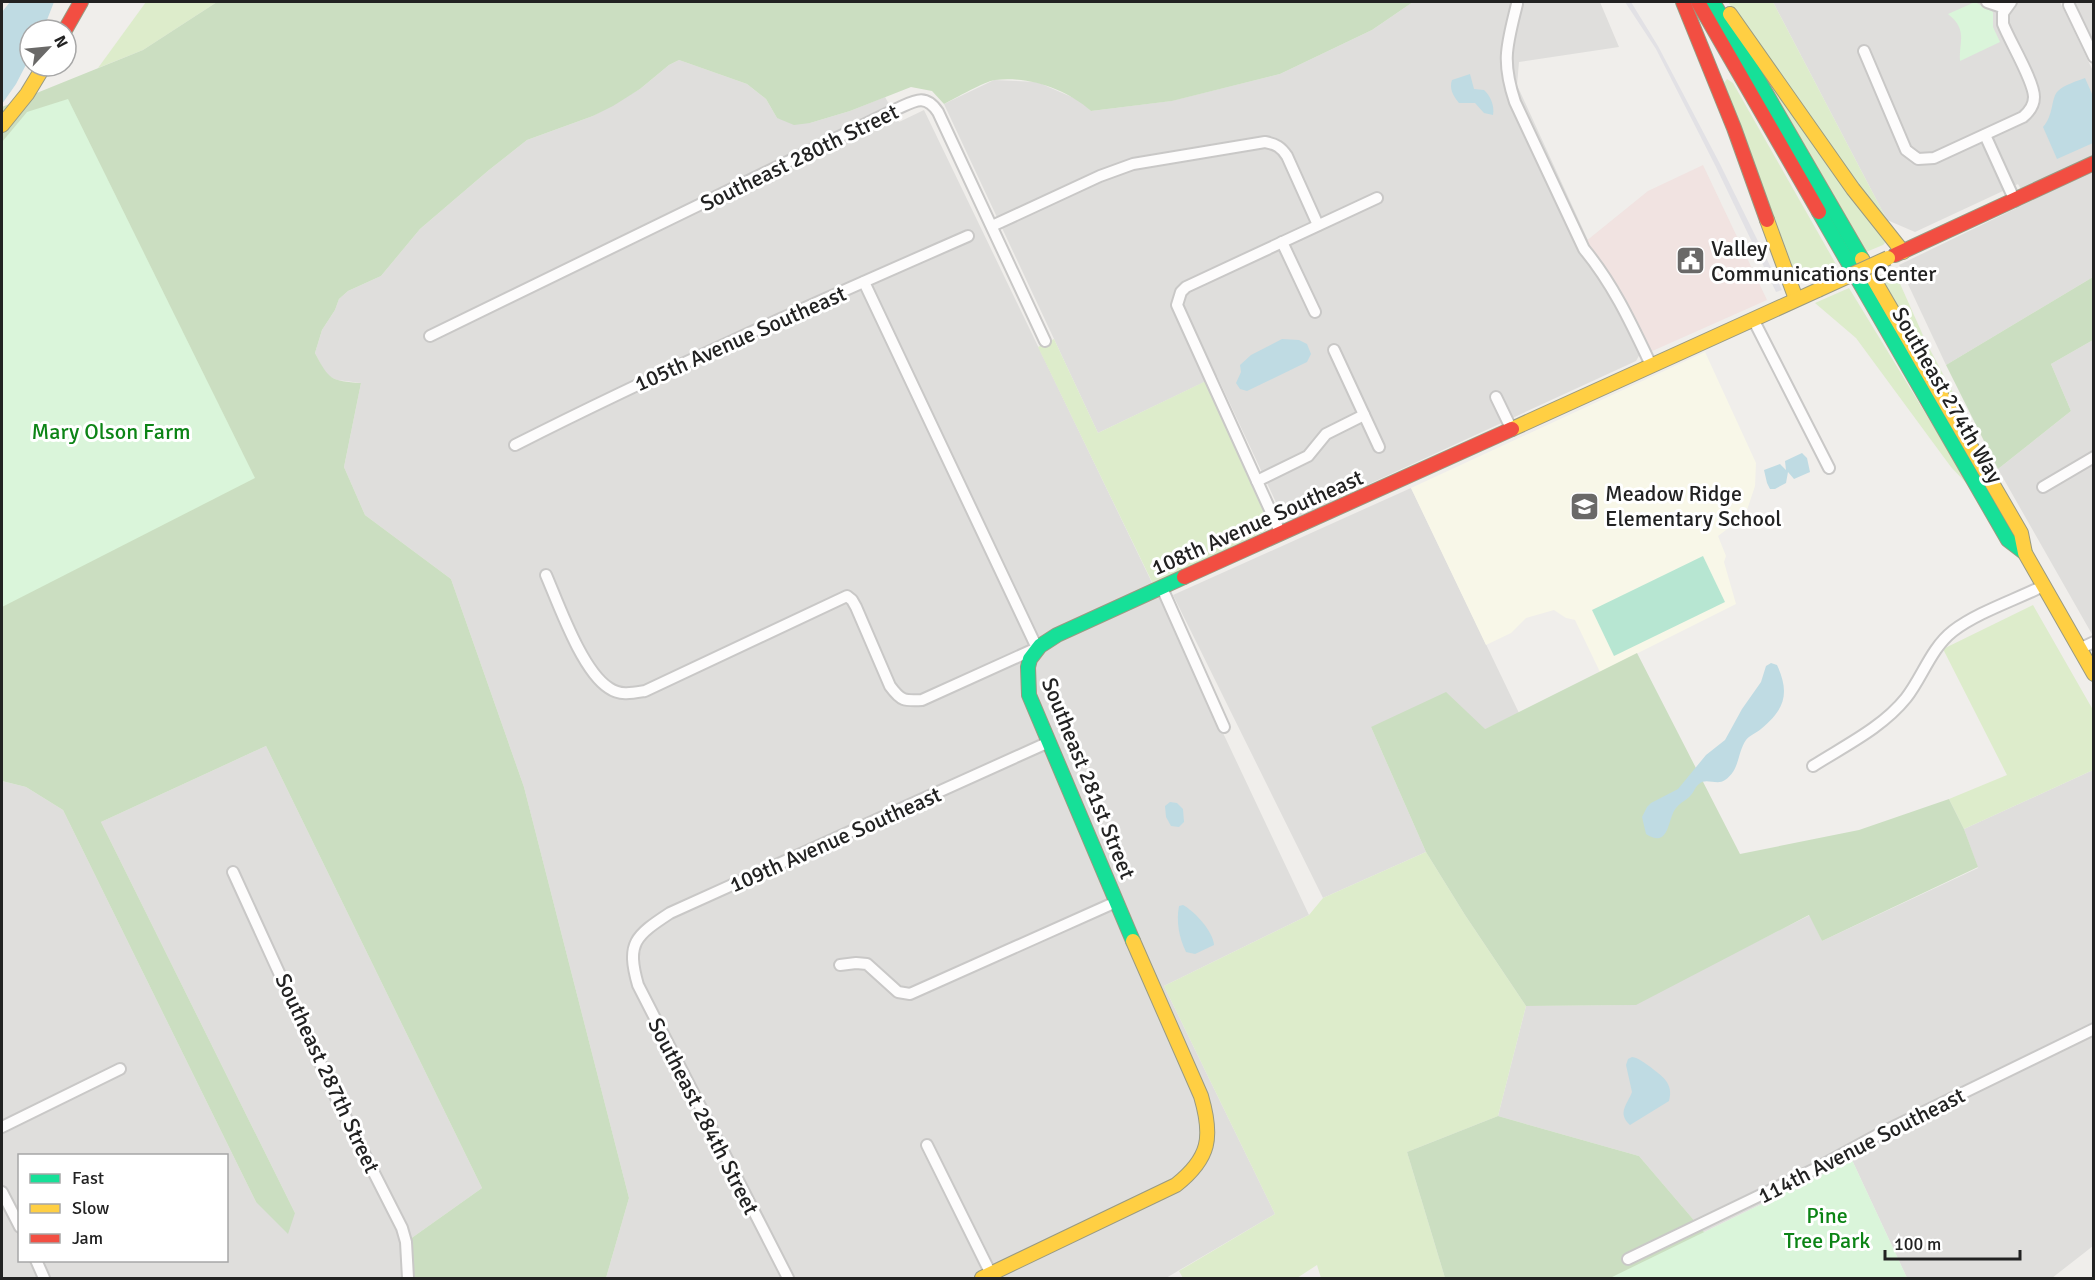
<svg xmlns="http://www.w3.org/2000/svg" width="2095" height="1280" viewBox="0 0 2095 1280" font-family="Signika,sans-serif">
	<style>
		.residential { fill: #dfdedc; fill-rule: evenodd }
		.commercial { fill: #f1e3e1 }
		.education { fill: #f8f7e8 }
		.grass { fill: #ddeccb }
		.forest { fill: #cbdec1 }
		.park { fill: #daf5da }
		.pitch { fill: #b7e6d2 }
		.plaza { fill: #e2e1e5 }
		.water { fill: #bfdbe3 }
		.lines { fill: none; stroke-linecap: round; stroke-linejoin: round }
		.street-casing { stroke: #c9c8c7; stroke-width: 14 }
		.fast-casing { stroke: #999a82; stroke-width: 16 }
		.slow-casing { stroke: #999a82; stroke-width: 16 }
		.jam-casing { stroke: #999a82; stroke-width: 16 }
		.street { stroke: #fdfcfc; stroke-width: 10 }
		.fast { stroke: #16e098; stroke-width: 14 }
		.slow { stroke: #ffcf43; stroke-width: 14 }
		.jam { stroke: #f24e42; stroke-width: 14 }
		.slow-bridge-casing { stroke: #999a82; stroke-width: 16; stroke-linecap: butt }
		.slow-bridge { stroke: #ffcf43; stroke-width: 14 }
		.labels { text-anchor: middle; stroke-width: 6; stroke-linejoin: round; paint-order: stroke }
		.street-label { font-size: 22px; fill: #222; stroke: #fff }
		.poi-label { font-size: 22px; fill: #222; stroke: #fff; text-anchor: start }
		.park-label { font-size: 22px; fill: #0c8416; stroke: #fff }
	</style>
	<rect width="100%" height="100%" fill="#f0eeeb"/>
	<!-- residential -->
	<g class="residential">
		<polygon points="1413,2 1600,2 1619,47 1519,62 1517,85 1640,354 1636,361 1293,519 1284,517 1280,511 1217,376 1098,433 944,104 994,80 1037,82 1081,101 1091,111 1171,101 1280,74 1372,30"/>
		<polygon points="1773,2 2060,2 2093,71 2093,157 2022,191 2018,184 1915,232 1887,220"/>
		<polygon points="2067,2 2093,2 2093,46"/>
		<polygon points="679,60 747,84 766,99 777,118 810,123 850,111 885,97 899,122 924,110 1156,591 1309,915 1164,986 1275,1214 1166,1278 606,1278 629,1198 524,787 451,579 365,515 344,467 361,383 337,380 326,375 315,353 322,330 335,310 339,299 348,291 381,276 420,229 489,170 527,140 593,116 640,89 669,65"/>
		<polygon points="2093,171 2093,277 1946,365 1899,265"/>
		<polygon points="2093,340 2093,636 1998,469 2071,411 2051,364"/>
		<polygon points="1411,488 1519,713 1485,729 1371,727 1426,852 1323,898 1173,595"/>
		<path d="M266,746L482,1188L406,1242L408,1278H2V781L26,787L63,810L256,1202L295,1213L101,822ZM20,1156H226V1260H20Z"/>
		<polygon points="2093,770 2093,1246 2052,1278 1907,1278 1852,1160 1704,1232 1639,1156 1498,1116 1526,1006 1630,1005 1810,915 1822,941 1978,868 1964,829"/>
	</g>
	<!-- commercial -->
	<polygon class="commercial" points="1703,165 1767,300 1650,352 1620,289 1585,242 1648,191"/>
	<!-- education -->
	<polygon class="education" points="1705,352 1756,463 1755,486 1746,513 1742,518 1718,536 1726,556 1724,562 1736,604 1600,672 1575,620 1566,618 1554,610 1526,618 1511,633 1486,645 1411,488"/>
	<!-- grass -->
	<g class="grass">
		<polygon points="146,2 217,2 143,50 98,68"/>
		<polygon points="1728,2 1773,2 1887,220 1876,212"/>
		<polygon points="1760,67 1881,233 1885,243 1883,245 1866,252"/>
		<polygon points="1727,79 1733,83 1837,266 1799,284 1724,83"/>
		<polygon points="1893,268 1926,342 1960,406 1979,451 1882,278"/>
		<polygon points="1849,288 1971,488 1951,467 1856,338 1815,303"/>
		<polygon points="1054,339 1098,433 1206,381 1270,517 1270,524 1265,531 1153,584 1038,347"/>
		<polygon points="2033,605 2093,710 2093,770 1964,829 1949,799 2007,775 1943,649"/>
		<polygon points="1426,852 1465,915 1526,1006 1498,1116 1407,1152 1445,1278 1321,1278 1317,1265 1297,1278 1183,1278 1179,1271 1275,1214 1164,986 1309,915 1323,898"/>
	</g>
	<!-- forest -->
	<g class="forest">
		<path d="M217,2H1413L1372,30L1280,74L1172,101L1091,111C1066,89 1029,76 995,80C983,82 956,98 944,104L932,91L911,87L850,111L810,123L794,125L777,118L766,99L747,84L679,60L669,65L640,89L613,106L593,116L527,140L489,170L420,229L381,276L348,291L339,299L335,310L322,330L315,353C329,380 331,381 361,383L344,467L365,515L451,579L524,787L629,1198L606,1278H409L406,1242L482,1188L266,746L101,822L295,1213L288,1234L256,1202L63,810L26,787L2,781V107L143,50Z"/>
		<polygon points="2093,277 2093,340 2051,364 2071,411 1998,469 1946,365"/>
		<polygon points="1637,653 1740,854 1859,830 1949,799 1964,829 1978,867 1822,941 1809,915 1636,1005 1526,1006 1465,915 1426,852 1371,727 1446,692 1485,729"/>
		<polygon points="1498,1116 1639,1156 1704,1232 1724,1278 1445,1278 1407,1152"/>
	</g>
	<!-- park -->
	<g class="park">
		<path d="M1975,2L1993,12V27L2000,42L1960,61C1959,41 1968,30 1948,14Z"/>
		<polygon points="68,99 255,478 2,607 2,142 27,112"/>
		<polygon points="1852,1160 1907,1278 1610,1278"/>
	</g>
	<!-- pitch -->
	<polygon class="pitch" points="1703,556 1725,602 1614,656 1592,610"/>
	<!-- plaza -->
	<polygon class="plaza" points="1625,2 1631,2 1658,46 1720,164 1782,290 1776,292 1716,167 1656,49"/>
	<!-- water -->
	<g class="water">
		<polygon points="10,2 54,2 43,30 30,30 30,57 16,84 2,104 2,12"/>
		<path d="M1470,74L1474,89L1484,90C1490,95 1495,106 1493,115L1484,113L1475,103H1459C1453,96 1449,88 1452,80Z"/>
		<path d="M2085,78L2093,96V143L2057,159L2043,127C2054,115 2051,97 2058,91C2064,85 2077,81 2085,78Z"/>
		<polygon points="1282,339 1299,340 1307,344 1311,354 1307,362 1247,391 1240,389 1236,383 1241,372 1240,365 1251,355"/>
		<polygon points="1802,453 1807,458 1810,472 1794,479 1788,472 1786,483 1775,489 1770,489 1767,483 1764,470 1780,464 1786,470 1785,461"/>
		<path d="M1771,663L1777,665C1790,693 1785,709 1761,729C1756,733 1750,735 1746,740C1737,753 1740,770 1725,780C1717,786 1706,777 1699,784C1695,787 1694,792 1691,795C1687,800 1681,802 1677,807C1667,816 1671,850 1646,834L1642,817L1647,807L1651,803L1678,789L1706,755L1725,740L1742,709L1761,682L1766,666Z"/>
		<polygon points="1170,802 1177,803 1183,809 1184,822 1179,827 1171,826 1166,817 1165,806"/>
		<path d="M1183,905C1194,911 1213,931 1214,945L1195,954L1186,952C1179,938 1176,921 1179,906Z"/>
		<path d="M1632,1057C1639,1058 1643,1062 1649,1066C1662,1076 1674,1083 1669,1101L1630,1125C1617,1113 1627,1105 1632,1092L1626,1065L1628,1059Z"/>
	</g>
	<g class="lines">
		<defs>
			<g id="street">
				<polyline points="1987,2 2005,8"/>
				<path d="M1517,4C1507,45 1501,60 1515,102L1584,249C1613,284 1631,323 1651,365"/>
				<polyline points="2069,5 2094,57"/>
				<path d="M1864,51L1906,150L1918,159L1934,158L2023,117C2029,112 2034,106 2034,97C2034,81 2010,42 2003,24V13L2011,2"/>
				<polyline points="1985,135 2015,201"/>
				<path d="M992,226L1100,176L1133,164L1265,142C1276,144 1281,147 1287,156L1318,225"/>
				<polyline points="1282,242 1315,312"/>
				<polyline points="1753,319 1829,468"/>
				<path d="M430,336L892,111C912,103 924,91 938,112L1045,341"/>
				<polyline points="1334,350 1379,447"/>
				<polyline points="1496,397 1511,428"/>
				<path d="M515,445C663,370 815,303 968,236"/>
				<polyline points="1257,481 1308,456 1326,434 1364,415"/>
				<polyline points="2043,487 2094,457"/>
				<polyline points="1281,534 1177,305 1181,292 1186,287 1377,198"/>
				<path d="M546,575C559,605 582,671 609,688C620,696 633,693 645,691L847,596L852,600L856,607L890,686C901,701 904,701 922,700L1037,648L864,282"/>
				<polyline points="1162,588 1224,727"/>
				<polyline points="2079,649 2094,642"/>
				<path d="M1813,766C1844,746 1882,728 1906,698C1922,678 1931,648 1953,631C1978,612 2015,600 2043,586"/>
				<polyline points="233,872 339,1104 402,1228 406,1242 408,1278"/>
				<polyline points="840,965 856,963 867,964 898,992 910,994 1116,902"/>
				<polyline points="2,1127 120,1069"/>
				<polyline points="927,1145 991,1274"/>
				<polyline points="2,1192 20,1227"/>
				<polyline points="1628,1259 1817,1168 1885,1131 2094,1029"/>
				<polyline points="36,1260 44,1278"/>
				<path d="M788,1278L638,985C626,943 635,936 670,913L1049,742"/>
			</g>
			<g id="fast">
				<polyline points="1713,2 1862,259"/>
				<polyline points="1819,212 2008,540 2025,553"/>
				<polyline points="1133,941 1029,695 1028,667 1030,659 1040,646 1057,635 1184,577"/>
			</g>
			<g id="slow">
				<polyline points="1730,14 1853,189 1903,252"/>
				<polyline points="2,125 27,94 44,66"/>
				<polyline points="1767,220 1796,299"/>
				<polyline points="1862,259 2021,533 2025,553 2094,674"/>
				<polyline points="1512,429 1818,290"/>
				<path d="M982,1278L1176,1185C1210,1158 1213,1137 1201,1096L1133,941"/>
			</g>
			<g id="jam">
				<polyline points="1683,2 1734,128 1767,220"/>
				<polyline points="1698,2 1819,212"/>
				<polyline points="65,30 81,2"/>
				<polyline points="1895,255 2094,163"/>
				<polyline points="1184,577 1512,429"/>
			</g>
		</defs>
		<!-- street casing -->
		<use href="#street" class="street-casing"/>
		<!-- fast casing -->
		<use href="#fast" class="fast-casing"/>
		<!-- slow casing -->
		<use href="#slow" class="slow-casing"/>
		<!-- jam casing -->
		<use href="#jam" class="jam-casing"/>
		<!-- street -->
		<use href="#street" class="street"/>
		<!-- fast -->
		<use href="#fast" class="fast"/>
		<!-- slow -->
		<use href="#slow" class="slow"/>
		<!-- jam -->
		<use href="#jam" class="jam"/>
		<defs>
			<polyline id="slow-bridge" points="1818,290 1888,258"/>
		</defs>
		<!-- slow-bridge casing -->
		<use href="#slow-bridge" class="slow-bridge-casing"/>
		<!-- slow-bridge -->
		<use href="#slow-bridge" class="slow-bridge"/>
	</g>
	<!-- icons -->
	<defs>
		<symbol id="civic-square" viewBox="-11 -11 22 22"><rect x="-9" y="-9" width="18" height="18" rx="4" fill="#6a6968" stroke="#fff"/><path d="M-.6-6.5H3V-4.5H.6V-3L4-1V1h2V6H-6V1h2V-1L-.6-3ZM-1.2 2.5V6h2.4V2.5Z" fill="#fff"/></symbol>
		<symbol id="school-square" viewBox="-11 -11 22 22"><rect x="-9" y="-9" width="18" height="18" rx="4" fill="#6a6968" stroke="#fff"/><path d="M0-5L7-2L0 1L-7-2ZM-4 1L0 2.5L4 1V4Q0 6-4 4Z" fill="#fff"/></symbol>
	</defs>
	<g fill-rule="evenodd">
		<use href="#civic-square" x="1674" y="244" width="33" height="33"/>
		<use href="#school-square" x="1568" y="490" width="33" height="33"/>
	</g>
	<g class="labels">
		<!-- street labels -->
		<g class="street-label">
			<text transform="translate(799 157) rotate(-26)" y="8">Southeast 280th Street</text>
			<text transform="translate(740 338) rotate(-24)" y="8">105th Avenue Southeast</text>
			<text transform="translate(1948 395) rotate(60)" y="8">Southeast 274th Way</text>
			<text transform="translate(1257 522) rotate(-24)" y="8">108th Avenue Southeast</text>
			<text transform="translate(1089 778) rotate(68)" y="8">Southeast 281st Street</text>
			<text transform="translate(835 839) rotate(-24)" y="8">109th Avenue Southeast</text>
			<text transform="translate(328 1073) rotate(65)" y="8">Southeast 287th Street</text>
			<text transform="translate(704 1116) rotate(63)" y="8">Southeast 284th Street</text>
			<text transform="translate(1861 1145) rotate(-27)" y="8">114th Avenue Southeast</text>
		</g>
		<!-- poi labels -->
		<g class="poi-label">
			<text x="1711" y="256">Valley<tspan x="1711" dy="25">Communications Center</tspan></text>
			<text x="1605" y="501">Meadow Ridge<tspan x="1605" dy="25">Elementary School</tspan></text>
		</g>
		<!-- park labels -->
		<g class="park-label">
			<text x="111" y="439">Mary Olson Farm</text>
			<text x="1827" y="1223">Pine<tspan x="1827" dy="25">Tree Park</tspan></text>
		</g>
	</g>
	<!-- border -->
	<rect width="2095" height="1280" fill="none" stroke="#222222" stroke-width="6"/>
	<!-- legend -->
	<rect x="18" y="1154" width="210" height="108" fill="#ffffff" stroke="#a7a7a7" stroke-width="1.5"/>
	<rect x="30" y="1174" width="30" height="9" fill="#16e098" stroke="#a7a7a7" stroke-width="1.5"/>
	<text x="72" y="1184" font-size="18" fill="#222222">Fast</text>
	<rect x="30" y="1204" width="30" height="9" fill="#ffcf43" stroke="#a7a7a7" stroke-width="1.5"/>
	<text x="72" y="1214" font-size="18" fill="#222222">Slow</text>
	<rect x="30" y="1234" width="30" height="9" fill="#f24e42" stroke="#a7a7a7" stroke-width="1.5"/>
	<text x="72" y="1244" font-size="18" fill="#222222">Jam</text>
	<!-- north arrow -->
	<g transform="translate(48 48) rotate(64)"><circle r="28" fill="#ffffff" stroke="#a7a7a7" stroke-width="1.5"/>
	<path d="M0-4.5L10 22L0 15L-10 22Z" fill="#6a6968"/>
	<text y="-9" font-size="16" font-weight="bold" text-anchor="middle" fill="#222222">N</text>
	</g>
	<!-- scale -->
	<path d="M1885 1250v9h135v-9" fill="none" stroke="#222222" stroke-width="3"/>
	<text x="1894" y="1250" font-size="18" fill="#222222" stroke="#ffffff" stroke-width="4.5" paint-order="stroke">100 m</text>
</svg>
